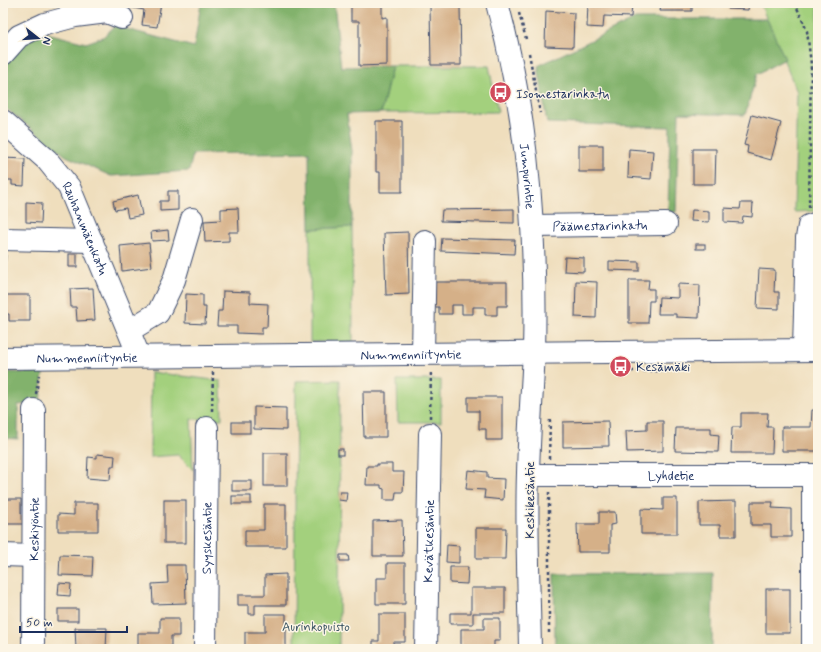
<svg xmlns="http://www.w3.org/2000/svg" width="821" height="652" viewBox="0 0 821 652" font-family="Mynerve,sans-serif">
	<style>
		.green { fill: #a3d07d; stroke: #5f806e }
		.forest { fill: #82b26c; stroke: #4e7065 }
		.building { fill: #d5b088 }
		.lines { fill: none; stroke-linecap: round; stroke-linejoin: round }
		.minor-casing { stroke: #3b496c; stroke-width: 24 }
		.path { stroke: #3b496c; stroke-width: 2.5; stroke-dasharray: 3 3; stroke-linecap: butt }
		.minor { stroke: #fff; stroke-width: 22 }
		.labels { text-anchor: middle; stroke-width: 3; stroke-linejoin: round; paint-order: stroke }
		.poi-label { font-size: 13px; fill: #1b2f5e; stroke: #fcf5e5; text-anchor: start }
		.street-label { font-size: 13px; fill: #1b2f5e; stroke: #fcf5e5 }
		.park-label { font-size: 13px; fill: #3d5766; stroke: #fcf5e5 }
	</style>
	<rect width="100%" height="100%" fill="#fcf5e5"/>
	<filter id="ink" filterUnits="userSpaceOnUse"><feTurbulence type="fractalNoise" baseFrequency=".025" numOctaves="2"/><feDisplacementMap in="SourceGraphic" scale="8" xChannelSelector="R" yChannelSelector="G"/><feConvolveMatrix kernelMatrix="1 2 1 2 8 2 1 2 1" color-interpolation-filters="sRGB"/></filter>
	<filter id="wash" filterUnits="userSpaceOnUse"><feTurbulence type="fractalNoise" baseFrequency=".012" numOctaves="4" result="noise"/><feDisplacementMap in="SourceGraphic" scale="16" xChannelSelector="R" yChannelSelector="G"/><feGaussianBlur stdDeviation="0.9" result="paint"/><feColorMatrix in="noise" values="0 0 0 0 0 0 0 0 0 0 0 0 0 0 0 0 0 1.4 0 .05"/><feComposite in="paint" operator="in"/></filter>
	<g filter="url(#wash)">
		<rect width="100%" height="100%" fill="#efdebd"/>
		<!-- green -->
		<g class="green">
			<polygon points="760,3 818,3 818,211 794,212 797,92"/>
			<polygon points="392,66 489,66 498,112 381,113"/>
			<polygon points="352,227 353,342 310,342 310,229"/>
			<polygon points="151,372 221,381 222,419 191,419 193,470 178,455 150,457"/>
			<polygon points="340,380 339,649 294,649 296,381"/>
			<polygon points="397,380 441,380 441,422 398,422"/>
		</g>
		<!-- forest -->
		<g class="forest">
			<polygon points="201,3 334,3 341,67 392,66 381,113 347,114 352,151 352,227 310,229 309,152 193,154 189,171 111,176 66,156 3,106 3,66 39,31 86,43 103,37 115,26 194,47"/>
			<polygon points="635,19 767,19 785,59 757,74 745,115 679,113 676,212 668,212 670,127 547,123 538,66"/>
			<polygon points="3,372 43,373 40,403 18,405 18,439 3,438"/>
			<polygon points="713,573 712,649 555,649 554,574"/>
		</g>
		<g id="blocks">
			<!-- building -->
			<g class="building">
				<polygon points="129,3 161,3 157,27 142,25 144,10 128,7"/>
				<polygon points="351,3 382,3 382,18 387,17 387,65 359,66 359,21 351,21"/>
				<polygon points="588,3 632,3 631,17 604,16 603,28 587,27"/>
				<polygon points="645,3 692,3 692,11 660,11 661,5 645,5"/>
				<polygon points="729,3 749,3 748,10 728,9"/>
				<polygon points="430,6 460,6 461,65 431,65"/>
				<polygon points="546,11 574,13 573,47 545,46"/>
				<polygon points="752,115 781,123 771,160 747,153 748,146 744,145"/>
				<polygon points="376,121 402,121 402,192 380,192 380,172 376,172"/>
				<rect x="579" y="145" width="24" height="27"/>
				<polygon points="629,149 653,151 651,179 628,177"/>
				<polygon points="693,149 716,149 715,184 693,184"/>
				<polygon points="3,158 25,159 24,186 12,185 12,180 3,180"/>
				<polygon points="168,191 178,191 178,210 160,211 160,201 168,201"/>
				<polygon points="138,195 142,215 128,218 126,208 115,210 113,201"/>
				<polygon points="26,202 42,203 41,223 26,222"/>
				<polygon points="741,203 753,203 752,217 743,216 742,223 724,222 724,208 740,209"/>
				<polygon points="238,208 239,232 229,232 229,241 205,242 204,221 221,220 221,209"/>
				<polygon points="514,209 514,223 441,221 442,210"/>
				<polygon points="692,210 709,211 709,222 691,221"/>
				<polygon points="168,230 169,240 152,241 151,232"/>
				<polygon points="408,232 409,294 386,295 384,233"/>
				<polygon points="442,238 515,240 514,254 441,251"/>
				<polygon points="149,243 152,267 122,271 120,246"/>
				<rect x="696" y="244" width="9" height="5"/>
				<rect x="69" y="254" width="8" height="13"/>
				<polygon points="3,255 6,255 5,269 3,269"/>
				<polygon points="565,257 584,258 584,272 564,271"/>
				<polygon points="609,261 639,262 639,271 609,270"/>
				<polygon points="759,269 775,270 774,292 779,292 779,309 757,308"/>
				<polygon points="629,280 649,280 648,289 654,289 654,301 649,301 648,323 629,323"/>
				<polygon points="576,281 597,282 596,318 575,317"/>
				<polygon points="434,282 507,282 507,306 497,306 497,315 485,315 485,307 473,307 473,314 462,314 462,305 452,305 452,314 439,314 439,307 433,307"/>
				<polygon points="678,284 700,285 699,318 676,317 676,314 658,314 659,297 678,298"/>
				<polygon points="93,288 95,320 77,321 76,307 71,307 70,289"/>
				<polygon points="223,291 250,292 250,303 268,304 267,327 262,327 262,334 237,333 237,326 217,326 218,311 222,311"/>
				<polygon points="186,294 203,295 203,307 206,307 205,324 185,323"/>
				<polygon points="3,295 30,295 30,321 9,321 9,314 3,314"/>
				<polygon points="363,392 386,392 386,437 364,437"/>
				<polygon points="468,397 502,397 502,440 486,440 486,429 479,429 479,411 468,411"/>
				<polygon points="254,407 286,408 286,430 254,429"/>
				<polygon points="812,410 818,410 818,451 782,451 782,427 811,427"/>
				<polygon points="741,413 768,413 767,427 773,427 772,453 731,453 732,427 741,427"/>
				<polygon points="608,421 609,446 563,447 563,422"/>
				<polygon points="647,421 663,421 663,451 627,452 626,431 647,430"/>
				<rect x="232" y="422" width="18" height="11"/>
				<polygon points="676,428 711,428 711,434 719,435 718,452 675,451"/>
				<rect x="338" y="449" width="5" height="6"/>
				<rect x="264" y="453" width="23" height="33"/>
				<polygon points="97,454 115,456 114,466 111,466 110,480 87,478 88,457 97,458"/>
				<polygon points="377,464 392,464 392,472 404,472 403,492 396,492 395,500 384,500 384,489 381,488 381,485 366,485 367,466 377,466"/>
				<polygon points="468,470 487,472 487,478 504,479 503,500 484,498 485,490 466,489"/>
				<rect x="232" y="481" width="20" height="10"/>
				<polygon points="340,492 347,492 346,501 339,500"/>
				<rect x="232" y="496" width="19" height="8"/>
				<polygon points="663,498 677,498 677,534 641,534 641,509 663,510"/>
				<polygon points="3,499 21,499 21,513 24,513 24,524 3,524"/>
				<rect x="164" y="500" width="22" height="43"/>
				<polygon points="736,501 736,536 720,536 720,525 699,525 699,502"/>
				<polygon points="751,502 773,502 772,508 791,509 791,537 771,537 771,525 751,525"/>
				<polygon points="74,503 98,503 98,531 58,531 58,514 74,515"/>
				<polygon points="264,504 286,504 286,547 245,547 245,530 264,530"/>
				<polygon points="599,512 615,512 616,524 610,525 610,552 578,552 577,524 599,524"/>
				<polygon points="402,520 403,556 373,556 373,521"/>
				<polygon points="476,528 506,528 505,559 476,559"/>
				<polygon points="447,545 459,546 459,563 446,562"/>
				<polygon points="60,555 93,556 92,576 59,575"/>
				<polygon points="340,555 348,555 349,561 340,561"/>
				<polygon points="387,563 405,563 405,604 376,604 376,578 387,578"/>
				<polygon points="167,565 185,565 186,603 153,604 152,584 168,583"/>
				<polygon points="450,567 468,567 467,584 450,583"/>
				<polygon points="286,574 286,605 255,605 255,614 249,614 249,605 238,605 238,595 265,595 265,575"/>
				<polygon points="59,583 71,584 70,596 58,595"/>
				<polygon points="471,588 505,588 505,613 473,613 473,624 450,624 450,613 471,613"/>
				<rect x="766" y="589" width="24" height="44"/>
				<rect x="58" y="609" width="20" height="12"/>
				<polygon points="265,614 286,614 286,649 245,649 245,632 265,632"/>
				<polygon points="379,614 405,614 405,642 393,642 393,649 373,649 373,641 379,641"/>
				<polygon points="160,618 179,618 179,636 171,636 171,649 138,649 138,633 160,633"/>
				<polygon points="484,618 500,618 500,641 494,641 494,649 461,649 461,629 484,629"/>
				<polygon points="75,628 107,628 106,649 76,649"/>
			</g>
		</g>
	</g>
	<g filter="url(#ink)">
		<use href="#blocks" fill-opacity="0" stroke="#3b496c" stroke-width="1"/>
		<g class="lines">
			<defs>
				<g id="minor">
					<path id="s1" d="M497,3C528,117 537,234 534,352C532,392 529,433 528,473C526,531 529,590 530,649"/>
					<polyline points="3,54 19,36 45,24 75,16 107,12 122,18"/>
					<path id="s2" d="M3,121L47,160L69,187L139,356"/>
					<path id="s3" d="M533,226L666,224"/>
					<polyline points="3,239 92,241"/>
					<polyline points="130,330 158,313 174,280 192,219"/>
					<polyline points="804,349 807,238 809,226 818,223"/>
					<polyline points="423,353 425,241"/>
					<path id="s4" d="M3,358L818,350"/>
					<path id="s5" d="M528,475H818"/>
					<polyline points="3,555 33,556"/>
					<path id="s6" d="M33,649L34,410"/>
					<path id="s7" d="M205,649L207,428"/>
					<path id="s8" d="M426,649L430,434"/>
					<polyline points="813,649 813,475"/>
				</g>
			</defs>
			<!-- minor casing -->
			<use href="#minor" class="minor-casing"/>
			<!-- path -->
			<g class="path">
				<polyline points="795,3 807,31 811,64 809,208"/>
				<polyline points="519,13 526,39"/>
				<polyline points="529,53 540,113"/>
				<polyline points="631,371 684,371"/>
				<polyline points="36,394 39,375"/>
				<polyline points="212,411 213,372"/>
				<polyline points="430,418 431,371"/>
				<polyline points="549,459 550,418"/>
				<polyline points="549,492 549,635"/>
			</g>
			<!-- minor -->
			<use href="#minor" class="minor"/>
		</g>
	</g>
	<!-- icons -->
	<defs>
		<symbol id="bus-disc" viewBox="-11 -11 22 22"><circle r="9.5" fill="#d1495b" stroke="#fcf5e5"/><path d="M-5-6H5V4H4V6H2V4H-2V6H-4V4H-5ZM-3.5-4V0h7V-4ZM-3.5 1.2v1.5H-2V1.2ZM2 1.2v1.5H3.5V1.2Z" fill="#fff"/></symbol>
	</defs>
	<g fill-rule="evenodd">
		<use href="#bus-disc" x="488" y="80" width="25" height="25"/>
		<use href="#bus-disc" x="608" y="354" width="25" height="25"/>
	</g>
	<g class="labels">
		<!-- poi labels -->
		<g class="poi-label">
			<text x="516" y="98">Isomestarinkatu</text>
			<text x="636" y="371">Kesämäki</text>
		</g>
		<!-- street labels -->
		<g class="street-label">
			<text dy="5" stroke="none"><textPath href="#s1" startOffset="176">Jumpurintie</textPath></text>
			<text dy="5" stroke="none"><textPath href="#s3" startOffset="67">Päämestarinkatu</textPath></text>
			<text dy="5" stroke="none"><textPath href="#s2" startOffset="138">Rauhanmäenkatu</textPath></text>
			<text dy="5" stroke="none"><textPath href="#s4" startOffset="408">Nummenniityntie</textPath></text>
			<text dy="5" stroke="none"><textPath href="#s4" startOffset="84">Nummenniityntie</textPath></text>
			<text dy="5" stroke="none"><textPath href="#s5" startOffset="143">Lyhdetie</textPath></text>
			<text transform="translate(529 500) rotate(-90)" y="5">Keskikesäntie</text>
			<text dy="5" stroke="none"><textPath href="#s6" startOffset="120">Keskiyöntie</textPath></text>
			<text dy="5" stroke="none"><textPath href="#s7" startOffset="111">Syyskesäntie</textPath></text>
			<text dy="5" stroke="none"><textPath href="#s8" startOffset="108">Kevätkesäntie</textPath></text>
		</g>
		<!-- park labels -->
		<g class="park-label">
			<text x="316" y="631">Aurinkopuisto</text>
		</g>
	</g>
	<!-- margin -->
	<rect width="821" height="652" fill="none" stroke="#fcf5e5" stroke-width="16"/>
	<!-- north arrow -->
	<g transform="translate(38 38) rotate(107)" stroke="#fcf5e5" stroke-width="3" paint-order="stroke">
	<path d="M0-3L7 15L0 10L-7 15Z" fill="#1b2f5e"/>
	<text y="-6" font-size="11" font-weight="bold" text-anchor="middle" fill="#1b2f5e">N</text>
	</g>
	<!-- scale -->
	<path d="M20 626v6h107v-6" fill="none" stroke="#1b2f5e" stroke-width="2"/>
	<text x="26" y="626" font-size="12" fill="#1b2f5e" stroke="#fcf5e5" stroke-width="3" paint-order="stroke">50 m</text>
</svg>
